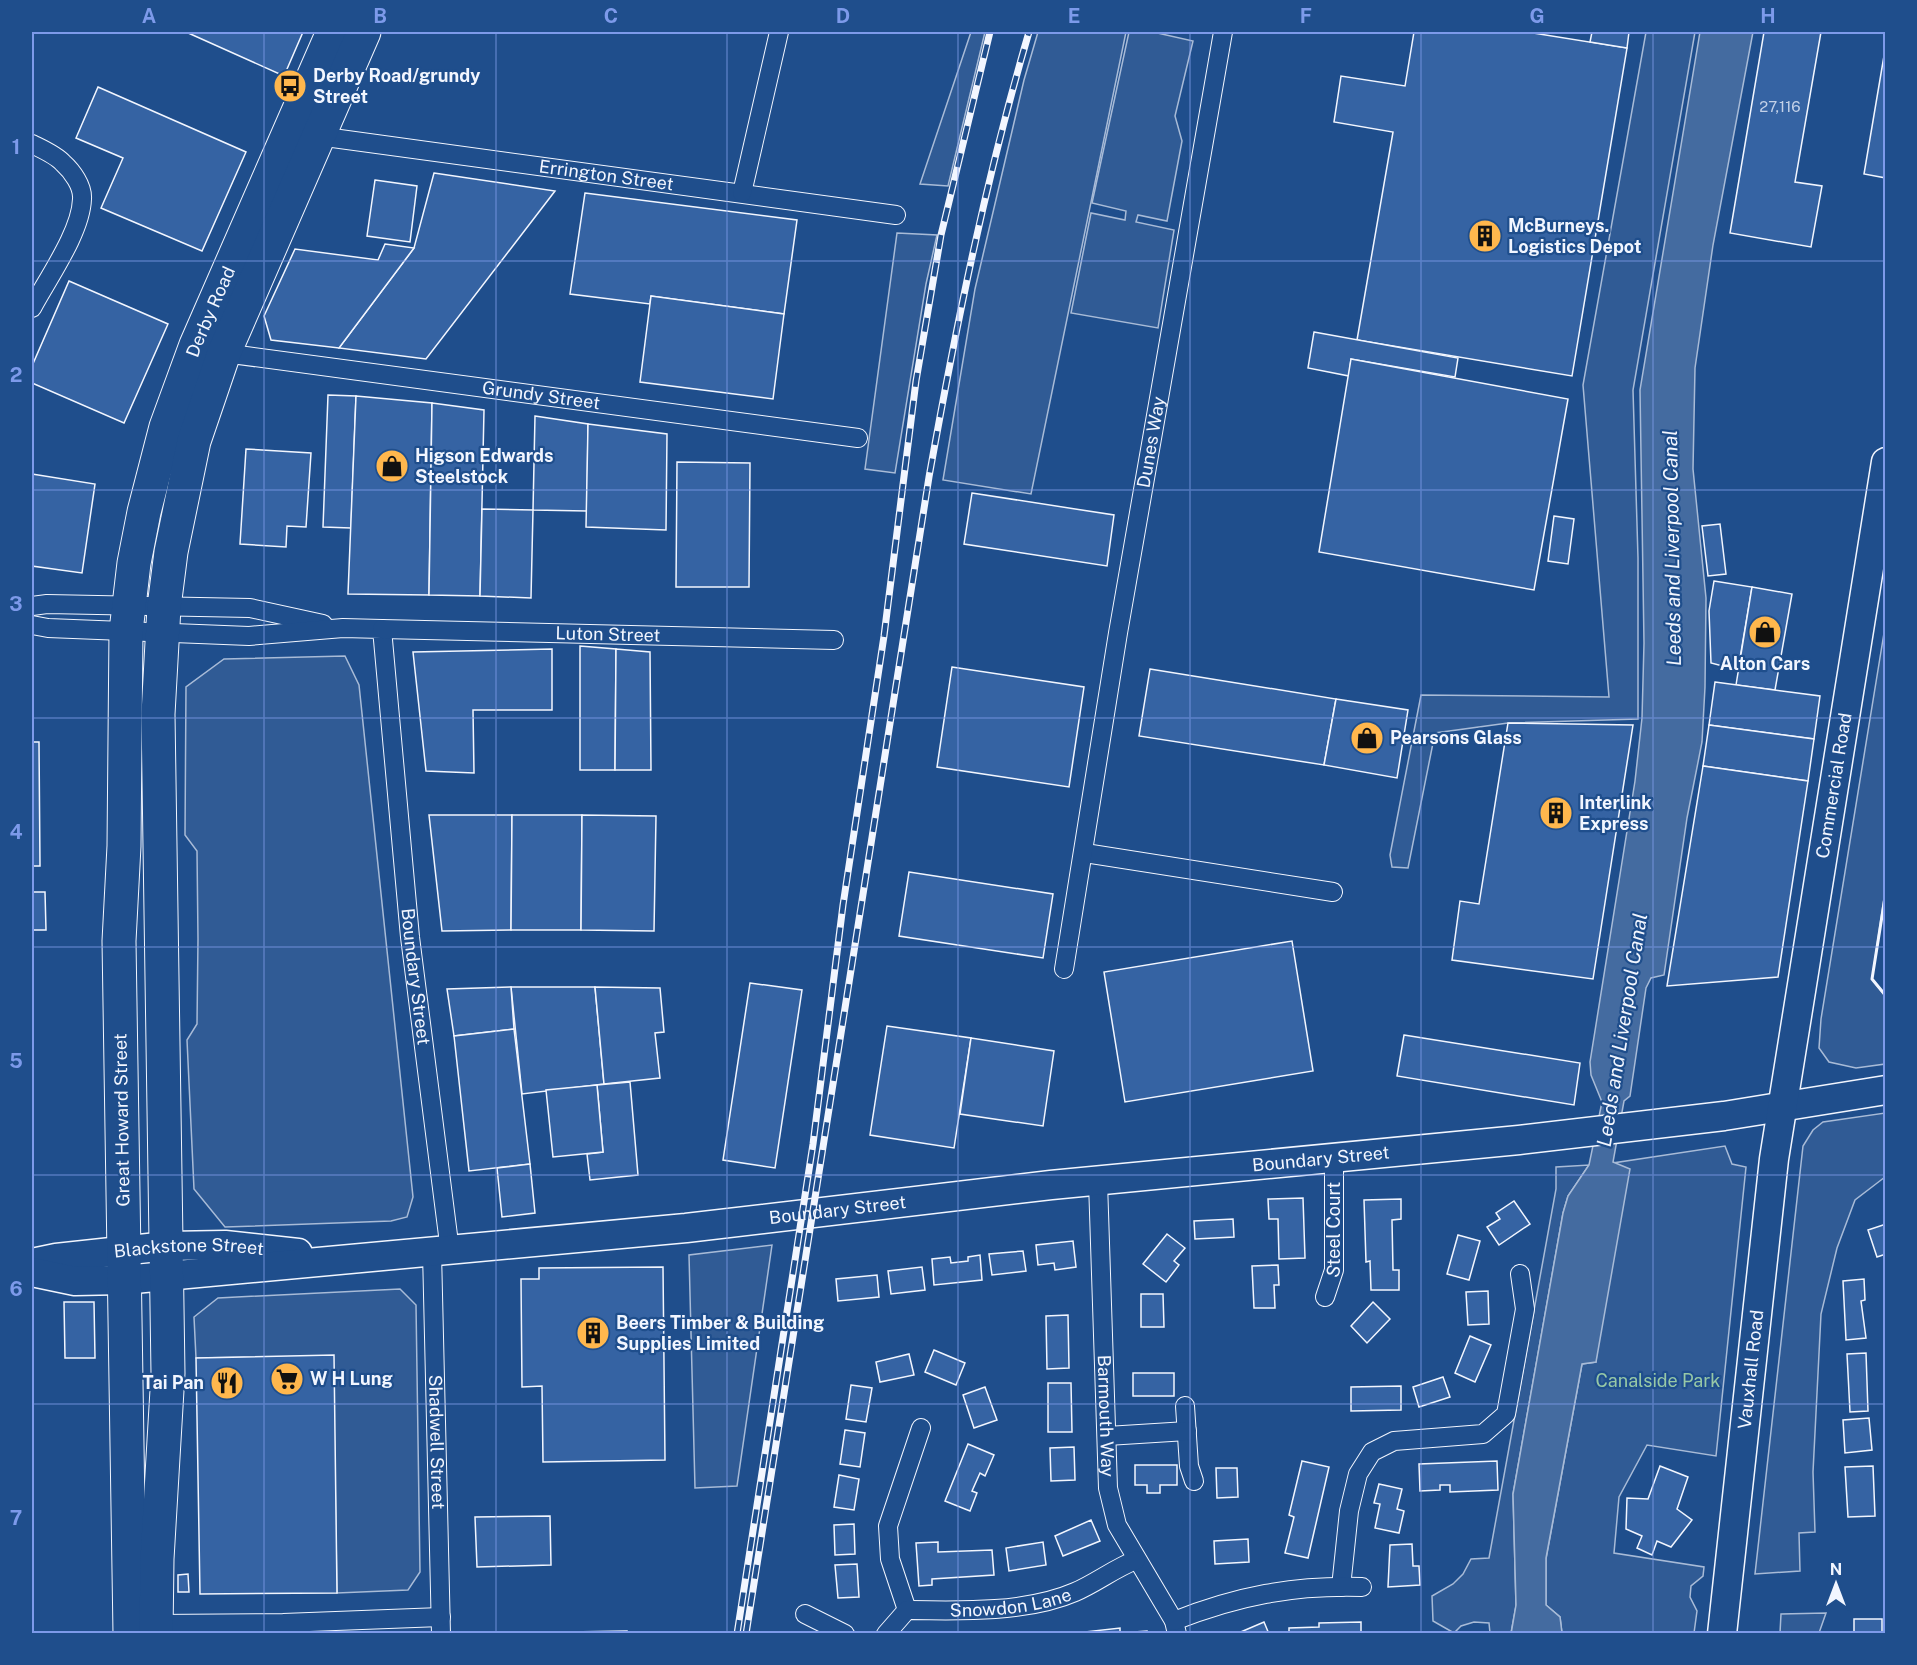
<svg xmlns="http://www.w3.org/2000/svg" width="1917" height="1665" viewBox="0 0 1917 1665" font-family="'Public Sans',sans-serif">
	<style>
		.built { fill: #305b95; stroke: #a8bbd7; stroke-width: 1.5 }
		.water { fill: #446ba0; stroke: #a8bbd7; stroke-width: 1.5 }
		.building { fill: #3563a3; stroke: #f2f6ff; stroke-width: 1.5 }
		.lines { fill: none; stroke-linecap: round; stroke-linejoin: round }
		.street-casing { stroke: #f2f6ff; stroke-width: 20 }
		.primary-casing { stroke: #f2f6ff; stroke-width: 31 }
		.highway-casing { stroke: #f2f6ff; stroke-width: 35 }
		.street { stroke: #1f4e8c; stroke-width: 18 }
		.primary { stroke: #1f4e8c; stroke-width: 28 }
		.highway { stroke: #1f4e8c; stroke-width: 33 }
		.rail-casing { stroke: #f2f6ff; stroke-width: 7 }
		.rail { stroke: #1f4e8c; stroke-width: 4.5; stroke-dasharray: 14; stroke-linecap: butt }
		.wall { stroke: #f2f6ff; stroke-width: 3 }
		.grid { fill: none; stroke: #7d9aea; stroke-width: 1.5; stroke-opacity: 0.55 }
		.labels { text-anchor: middle; stroke-width: 4.5; stroke-linejoin: round; paint-order: stroke }
		.number-label { font-size: 15px; fill: #c3d1e8 }
		.poi-label { font-size: 18px; font-weight: bold; fill: #f2f6ff; stroke: #1f4e8c; text-anchor: start }
		.street-label { font-size: 18px; fill: #f2f6ff; stroke: #1f4e8c }
		.park-label { font-size: 18px; fill: #97c8a6; stroke: #1f4e8c }
		.water-label { font-size: 20px; font-style: italic; fill: #f2f6ff; stroke: #1f4e8c }
		.neatline { fill: none; stroke: #7d9aea; stroke-width: 2 }
		.grid-label { font-size: 20px; text-anchor: middle; font-weight: bold; fill: #7d9aea }
	</style>
	<rect width="100%" height="100%" fill="#1f4e8c"/>
	<!-- built -->
	<g class="built">
		<polygon points="971,32 985,32 948,186 920,184"/>
		<polygon points="1038,32 1126,32 1031,494 943,480 975,289 1024,80"/>
		<polygon points="1129,32 1153,32 1193,41 1175,116 1182,141 1167,221 1138,215 1136,222 1174,230 1158,328 1071,313 1091,213 1125,220 1126,211 1092,203"/>
		<polygon points="1646,32 1695,32 1633,390 1638,558 1638,719 1508,723 1435,733 1408,868 1392,867 1390,855 1421,695 1609,697 1583,385"/>
		<polygon points="897,233 937,235 926,284 895,473 865,469"/>
		<polygon points="1885,627 1885,891 1872,979 1885,996 1885,1064 1856,1068 1829,1062 1819,1048 1821,1019"/>
		<polygon points="345,656 359,685 413,1197 407,1217 391,1221 225,1227 194,1189 187,1040 197,1024 198,939 197,851 185,835 186,687 224,659"/>
		<polygon points="1885,1113 1885,1177 1855,1200 1837,1248 1821,1314 1813,1472 1815,1532 1799,1533 1800,1571 1755,1574 1803,1146 1813,1130 1823,1122"/>
		<polygon points="1725,1146 1732,1164 1746,1167 1716,1456 1647,1445 1619,1497 1614,1553 1704,1567 1703,1576 1691,1586 1690,1597 1697,1611 1694,1633 1562,1633 1560,1617 1546,1605 1546,1559 1582,1364 1596,1362 1613,1163"/>
		<polygon points="1589,1165 1568,1196 1563,1213 1513,1494 1516,1606 1511,1633 1490,1633 1489,1623 1474,1622 1461,1626 1454,1633 1433,1621 1432,1596 1453,1584 1463,1574 1471,1559 1489,1558 1556,1189 1556,1167"/>
		<polygon points="772,1245 737,1486 695,1488 689,1255"/>
		<polygon points="400,1289 416,1305 420,1572 408,1590 337,1593 333,1356 196,1358 194,1317 218,1298"/>
		<polygon points="1826,1613 1819,1633 1780,1633 1781,1614"/>
	</g>
	<!-- water -->
	<polygon class="water" points="1700,32 1753,32 1713,245 1695,368 1693,469 1706,598 1705,687 1702,742 1687,818 1664,975 1651,978 1646,988 1630,1096 1624,1101 1613,1162 1630,1169 1596,1362 1582,1364 1546,1558 1546,1605 1560,1617 1562,1633 1511,1634 1516,1605 1513,1494 1563,1213 1568,1196 1589,1165 1602,1102 1591,1075 1590,1062 1635,781 1642,718 1644,643 1640,390"/>
	<!-- building -->
	<g class="building">
		<polygon points="186,32 303,32 284,76"/>
		<polygon points="1414,32 1527,32 1627,48 1572,376 1357,340 1393,132 1334,122 1341,76 1405,86"/>
		<polygon points="1592,32 1629,32 1627,48 1590,42"/>
		<polygon points="1764,32 1821,32 1795,182 1822,186 1811,247 1730,233"/>
		<polygon points="1886,44 1886,178 1864,174"/>
		<polygon points="98,87 246,152 202,251 101,208 123,158 76,138"/>
		<polygon points="434,173 555,191 426,359 339,348 414,248"/>
		<polygon points="375,180 417,186 410,242 367,236"/>
		<polygon points="585,193 797,220 784,314 651,296 650,304 570,294"/>
		<polygon points="385,244 414,248 339,348 271,340 264,316 295,249 378,260"/>
		<polygon points="69,281 168,324 124,423 32,383 32,366"/>
		<polygon points="651,296 784,314 773,399 640,382"/>
		<polygon points="1314,332 1458,358 1455,377 1351,359 1349,376 1308,368"/>
		<polygon points="1351,359 1568,399 1534,590 1319,552"/>
		<polygon points="328,395 356,396 351,528 323,527"/>
		<polygon points="356,396 432,403 429,595 348,594"/>
		<polygon points="432,403 484,410 480,596 429,595"/>
		<polygon points="535,416 588,424 587,511 533,510"/>
		<polygon points="588,424 667,434 666,530 586,527"/>
		<polygon points="246,449 311,453 306,527 287,526 286,547 240,544"/>
		<polygon points="677,462 750,463 749,587 676,587"/>
		<polygon points="32,474 95,484 82,573 32,566"/>
		<polygon points="972,493 1114,515 1107,566 964,544"/>
		<polygon points="482,509 533,510 531,598 480,596"/>
		<polygon points="1554,516 1574,519 1568,564 1548,561"/>
		<polygon points="1720,524 1726,574 1708,576 1702,526"/>
		<polygon points="1714,581 1752,587 1738,670 1711,663 1709,611"/>
		<polygon points="1752,587 1792,594 1775,690 1736,685"/>
		<polygon points="580,646 616,649 615,770 580,770"/>
		<polygon points="552,649 552,710 473,710 474,773 426,771 413,652"/>
		<polygon points="616,649 650,652 651,770 615,770"/>
		<polygon points="952,667 1084,687 1069,787 937,767"/>
		<polygon points="1150,669 1336,699 1324,765 1139,736"/>
		<polygon points="1715,682 1820,696 1814,739 1709,725"/>
		<polygon points="1336,699 1408,710 1397,778 1324,765"/>
		<polygon points="1508,723 1633,725 1593,979 1452,960 1460,901 1479,904"/>
		<polygon points="1709,725 1814,739 1808,781 1703,766"/>
		<polygon points="32,742 39,742 40,866 32,866"/>
		<polygon points="1703,766 1808,781 1778,977 1667,986"/>
		<polygon points="429,815 512,815 511,930 442,931"/>
		<polygon points="512,815 582,815 581,930 511,930"/>
		<polygon points="582,815 656,816 654,931 581,930"/>
		<polygon points="909,872 1053,894 1043,958 899,936"/>
		<polygon points="32,892 45,892 46,930 32,930"/>
		<polygon points="1292,941 1313,1071 1125,1102 1104,972"/>
		<polygon points="750,983 802,990 775,1168 723,1160"/>
		<polygon points="511,987 595,987 604,1084 522,1094"/>
		<polygon points="511,987 514,1029 454,1036 447,989"/>
		<polygon points="595,987 660,988 664,1032 655,1033 660,1078 604,1084"/>
		<polygon points="887,1026 971,1038 954,1148 870,1135"/>
		<polygon points="514,1029 530,1164 469,1171 454,1036"/>
		<polygon points="1404,1035 1580,1063 1574,1105 1397,1076"/>
		<polygon points="971,1038 1054,1051 1043,1126 960,1114"/>
		<polygon points="630,1082 638,1175 590,1180 587,1154 603,1152 597,1085"/>
		<polygon points="597,1085 603,1152 553,1157 546,1090"/>
		<polygon points="530,1164 535,1213 502,1217 497,1168"/>
		<polygon points="1303,1198 1305,1258 1279,1259 1278,1219 1269,1219 1268,1199"/>
		<polygon points="1401,1199 1401,1219 1392,1220 1393,1270 1399,1270 1399,1290 1371,1290 1370,1261 1366,1262 1364,1200"/>
		<polygon points="1514,1201 1530,1224 1499,1245 1487,1227 1500,1219 1496,1213"/>
		<polygon points="1233,1219 1234,1237 1195,1239 1194,1221"/>
		<polygon points="1886,1224 1886,1254 1877,1257 1868,1230"/>
		<polygon points="1167,1234 1185,1248 1174,1261 1179,1265 1166,1282 1143,1264"/>
		<polygon points="1458,1235 1480,1241 1469,1280 1447,1274"/>
		<polygon points="1073,1241 1076,1267 1055,1270 1054,1263 1038,1265 1036,1245"/>
		<polygon points="1023,1251 1026,1271 992,1275 989,1254"/>
		<polygon points="980,1255 982,1280 934,1285 932,1259 950,1257 951,1263 968,1261 968,1257"/>
		<polygon points="1278,1265 1279,1285 1274,1285 1275,1308 1254,1308 1252,1266"/>
		<polygon points="663,1267 665,1460 543,1462 542,1386 522,1387 521,1279 539,1279 539,1268"/>
		<polygon points="922,1267 925,1290 891,1294 888,1271"/>
		<polygon points="877,1275 879,1297 838,1301 836,1279"/>
		<polygon points="1864,1279 1865,1300 1861,1301 1866,1338 1846,1340 1843,1281"/>
		<polygon points="1488,1291 1489,1324 1468,1325 1466,1292"/>
		<polygon points="1141,1294 1163,1294 1164,1327 1141,1327"/>
		<polygon points="64,1302 94,1302 95,1358 65,1358"/>
		<polygon points="1373,1302 1390,1319 1367,1343 1351,1326"/>
		<polygon points="1068,1315 1069,1368 1047,1369 1046,1316"/>
		<polygon points="1470,1336 1491,1345 1475,1382 1455,1373"/>
		<polygon points="934,1350 965,1363 956,1385 925,1372"/>
		<polygon points="1866,1353 1868,1411 1850,1412 1847,1354"/>
		<polygon points="909,1354 914,1375 880,1382 876,1362"/>
		<polygon points="334,1355 337,1593 200,1594 196,1358"/>
		<rect x="1133" y="1373" width="41" height="23"/>
		<polygon points="1443,1377 1450,1397 1419,1407 1413,1387"/>
		<polygon points="1048,1383 1071,1383 1072,1432 1048,1432"/>
		<polygon points="851,1385 872,1388 866,1422 846,1419"/>
		<polygon points="1401,1386 1401,1410 1351,1411 1351,1387"/>
		<polygon points="985,1387 997,1420 974,1428 963,1395"/>
		<polygon points="1869,1418 1872,1450 1845,1453 1843,1420"/>
		<polygon points="845,1430 865,1433 860,1467 840,1464"/>
		<polygon points="968,1444 994,1455 985,1476 980,1473 972,1491 977,1493 970,1511 945,1501"/>
		<polygon points="1074,1447 1075,1480 1051,1481 1050,1448"/>
		<polygon points="1302,1461 1329,1467 1308,1558 1285,1553 1294,1517 1289,1515"/>
		<polygon points="1497,1461 1498,1490 1450,1492 1450,1485 1440,1485 1440,1490 1420,1491 1419,1464"/>
		<polygon points="1135,1465 1177,1465 1177,1485 1160,1485 1160,1493 1147,1493 1147,1485 1135,1485"/>
		<polygon points="1660,1466 1688,1477 1677,1509 1692,1520 1671,1547 1657,1541 1652,1555 1637,1548 1642,1536 1626,1529 1627,1498 1648,1499"/>
		<polygon points="1873,1466 1875,1516 1848,1517 1845,1467"/>
		<polygon points="1216,1468 1237,1468 1238,1497 1217,1498"/>
		<polygon points="839,1475 859,1479 854,1510 834,1507"/>
		<polygon points="1379,1484 1402,1489 1397,1509 1404,1511 1399,1533 1375,1528 1380,1504 1374,1503"/>
		<polygon points="550,1516 551,1565 477,1567 475,1517"/>
		<polygon points="1091,1520 1100,1541 1063,1556 1055,1536"/>
		<polygon points="854,1524 855,1554 835,1555 834,1525"/>
		<polygon points="1248,1539 1249,1562 1215,1564 1214,1541"/>
		<polygon points="938,1542 938,1552 992,1550 994,1575 932,1579 932,1585 919,1586 916,1543"/>
		<polygon points="1043,1542 1046,1565 1009,1571 1006,1548"/>
		<polygon points="1412,1544 1413,1566 1419,1566 1420,1585 1388,1587 1390,1545"/>
		<polygon points="857,1564 859,1597 838,1598 835,1565"/>
		<polygon points="188,1574 189,1592 178,1592 178,1575"/>
		<rect x="1854" y="1619" width="28" height="15"/>
		<polygon points="1264,1622 1269,1634 1236,1634"/>
		<polygon points="1361,1622 1361,1634 1289,1634 1289,1628 1319,1627 1319,1623"/>
		<polygon points="1120,1628 1120,1633 1147,1631 1147,1634 1067,1634"/>
		<polygon points="627,1631 627,1634 501,1634 501,1633"/>
	</g>
	<g class="lines">
		<defs>
			<g id="street">
				<path id="s1" d="M318,136L896,215"/>
				<path d="M32,144C42,149 56,155 63,163C72,171 83,186 82,199C81,232 48,278 32,308"/>
				<polyline points="742,193 779,32"/>
				<path id="s2" d="M224,353L858,438"/>
				<polyline points="32,606 47,604 250,608 323,624"/>
				<path id="s3" d="M32,625L48,628L249,636L343,628L382,629L410,937L450,1251"/>
				<path id="s4" d="M382,629L834,640"/>
				<polyline points="1085,853 1333,892"/>
				<path id="s5" d="M1064,969L1118,633L1223,32"/>
				<path id="s6" d="M1098,1182L1108,1488L1117,1525L1174,1621L1177,1634"/>
				<path id="s7" d="M432,1252L441,1634"/>
				<path id="s8" d="M1325,1297L1334,1270V1159"/>
				<polyline points="1185,1406 1189,1466 1194,1481"/>
				<polyline points="1107,1436 1187,1431"/>
				<polyline points="1341,1587 1349,1511 1358,1474 1372,1452 1394,1441 1483,1434 1506,1414 1525,1309 1520,1274"/>
				<polyline points="907,1610 890,1559 888,1526 921,1428"/>
				<polyline points="805,1614 845,1634"/>
				<path d="M1174,1621C1237,1596 1293,1585 1362,1587"/>
				<polyline points="156,1624 283,1623 441,1617"/>
				<path id="s9" d="M886,1634L907,1610C959,1611 1027,1613 1075,1592C1096,1583 1115,1568 1136,1560"/>
			</g>
			<g id="primary">
				<path id="s10" d="M32,1263L56,1258L167,1246L225,1245L298,1253"/>
				<path id="s11" d="M32,1272L75,1281L123,1280L686,1228L1051,1185L1519,1140L1724,1116L1886,1090"/>
				<path id="s12" d="M1722,1634L1774,1159L1886,462"/>
			</g>
			<g id="highway">
				<path id="s13" d="M130,1634L119,941L124,846L126,631L134,563L144,512L166,427L196,345L333,32"/>
				<polyline points="156,1634 157,1559 168,1373 158,714 164,607 171,552 194,441 224,353 364,32"/>
			</g>
		</defs>
		<!-- street casing -->
		<use href="#street" class="street-casing"/>
		<!-- primary casing -->
		<use href="#primary" class="primary-casing"/>
		<!-- highway casing -->
		<use href="#highway" class="highway-casing"/>
		<!-- street -->
		<use href="#street" class="street"/>
		<!-- primary -->
		<use href="#primary" class="primary"/>
		<!-- highway -->
		<use href="#highway" class="highway"/>
		<defs>
			<g id="rail">
				<polyline points="737,1634 813,1144 843,905 884,636 916,381 941,235 990,32"/>
				<path d="M746,1634L929,477C956,326 986,178 1029,32"/>
			</g>
		</defs>
		<!-- rail casing -->
		<use href="#rail" class="rail-casing"/>
		<!-- rail -->
		<use href="#rail" class="rail"/>
		<!-- wall -->
		<polyline class="wall" points="1886,891 1872,979 1886,996"/>
	</g>
	<!-- grid -->
	<path class="grid" d="M264,32V1634M496,32V1634M727,32V1634M958,32V1634M1190,32V1634M1421,32V1634M1653,32V1634M32,261H1886M32,490H1886M32,718H1886M32,947H1886M32,1175H1886M32,1404H1886"/>
	<!-- icons -->
	<defs>
		<symbol id="bus-disc" viewBox="-11 -11 22 22"><circle r="9.5" fill="#ffb74d" stroke="#1f4e8c"/><path d="M-5-6H5V4H4V6H2V4H-2V6H-4V4H-5ZM-3.5-4V0h7V-4ZM-3.5 1.2v1.5H-2V1.2ZM2 1.2v1.5H3.5V1.2Z" fill="#111"/></symbol>
		<symbol id="building-disc" viewBox="-11 -11 22 22"><circle r="9.5" fill="#ffb74d" stroke="#1f4e8c"/><path d="M-4-6H4V6H1V3H-1V6H-4ZM-2.5-4.3h1.7v1.8h-1.7ZM.8-4.3h1.7v1.8H.8ZM-2.5-1h1.7V.8h-1.7ZM.8-1h1.7V.8H.8Z" fill="#111"/></symbol>
		<symbol id="shop-disc" viewBox="-11 -11 22 22"><circle r="9.5" fill="#ffb74d" stroke="#1f4e8c"/><path d="M-5-2.5h2.3a2.7 3.5 0 0 1 5.4 0H5L5.5 6h-11ZM-1.5-2.5h3a1.5 2.3 0 0 0-3 0Z" fill="#111"/></symbol>
		<symbol id="supermarket-disc" viewBox="-11 -11 22 22"><circle r="9.5" fill="#ffb74d" stroke="#1f4e8c"/><path d="M-6-5.5h2.5l.6 2H6L4.5 2H-2.5L-4.4-4H-6ZM-1.5 3.2a1.3 1.3 0 1 0 .1 0ZM3 3.2a1.3 1.3 0 1 0 .1 0Z" fill="#111"/></symbol>
		<symbol id="restaurant-disc" viewBox="-11 -11 22 22"><circle r="9.5" fill="#ffb74d" stroke="#1f4e8c"/><path d="M-5-6h1v4h1v-4h1v4h1v-4h1v5L-1.5 .5V6h-2V.5L-5-1ZM5-6V6H3V1.5H1.5Q1.5-4 5-6Z" fill="#111"/></symbol>
	</defs>
	<g fill-rule="evenodd">
		<use href="#bus-disc" x="271" y="67" width="38" height="38"/>
		<use href="#building-disc" x="1466" y="217" width="38" height="38"/>
		<use href="#shop-disc" x="373" y="447" width="38" height="38"/>
		<use href="#shop-disc" x="1746" y="613" width="38" height="38"/>
		<use href="#shop-disc" x="1348" y="719" width="38" height="38"/>
		<use href="#building-disc" x="1537" y="794" width="38" height="38"/>
		<use href="#building-disc" x="574" y="1314" width="38" height="38"/>
		<use href="#supermarket-disc" x="268" y="1360" width="38" height="38"/>
		<use href="#restaurant-disc" x="208" y="1364" width="38" height="38"/>
	</g>
	<g class="labels">
		<!-- number labels -->
		<g class="number-label">
			<text x="1780" y="112">27,116</text>
		</g>
		<!-- poi labels -->
		<g class="poi-label">
			<text x="313" y="82">Derby Road/grundy<tspan x="313" dy="21">Street</tspan></text>
			<text x="1508" y="232">McBurneys.<tspan x="1508" dy="21">Logistics Depot</tspan></text>
			<text x="415" y="462">Higson Edwards<tspan x="415" dy="21">Steelstock</tspan></text>
			<text x="1765" y="670" text-anchor="middle">Alton Cars</text>
			<text x="1390" y="744">Pearsons Glass</text>
			<text x="1579" y="809">Interlink<tspan x="1579" dy="21">Express</tspan></text>
			<text x="616" y="1329">Beers Timber &amp; Building<tspan x="616" dy="21">Supplies Limited</tspan></text>
			<text x="310" y="1385">W H Lung</text>
			<text x="204" y="1389" text-anchor="end">Tai Pan</text>
		</g>
		<!-- street labels -->
		<g class="street-label">
			<text dy="6" stroke="none"><textPath href="#s1" startOffset="291">Errington Street</textPath></text>
			<text dy="6" stroke="none"><textPath href="#s13" startOffset="1335">Derby Road</textPath></text>
			<text dy="6" stroke="none"><textPath href="#s2" startOffset="320">Grundy Street</textPath></text>
			<text dy="6" stroke="none"><textPath href="#s5" startOffset="534">Dunes Way</textPath></text>
			<text dy="6" stroke="none"><textPath href="#s4" startOffset="226">Luton Street</textPath></text>
			<text dy="6" stroke="none"><textPath href="#s12" startOffset="856">Commercial Road</textPath></text>
			<text dy="6" stroke="none"><textPath href="#s3" startOffset="700">Boundary Street</textPath></text>
			<text transform="translate(122 1120) rotate(-91)" y="6">Great Howard Street</text>
			<text dy="6" stroke="none"><textPath href="#s11" startOffset="1296">Boundary Street</textPath></text>
			<text dy="6" stroke="none"><textPath href="#s11" startOffset="810">Boundary Street</textPath></text>
			<text dy="6" stroke="none"><textPath href="#s8" startOffset="69">Steel Court</textPath></text>
			<text dy="6" stroke="none"><textPath href="#s10" startOffset="158">Blackstone Street</textPath></text>
			<text dy="6" stroke="none"><textPath href="#s12" startOffset="266">Vauxhall Road</textPath></text>
			<text dy="6" stroke="none"><textPath href="#s6" startOffset="234">Barmouth Way</textPath></text>
			<text dy="6" stroke="none"><textPath href="#s7" startOffset="190">Shadwell Street</textPath></text>
			<text dy="6" stroke="none"><textPath href="#s9" startOffset="136">Snowdon Lane</textPath></text>
		</g>
		<!-- park labels -->
		<g class="park-label">
			<text x="1658" y="1387">Canalside Park</text>
		</g>
		<!-- water labels -->
		<g class="water-label">
			<text transform="translate(1672 548) rotate(-91)" y="7">Leeds and Liverpool Canal</text>
			<text transform="translate(1622 1030) rotate(-81)" y="7">Leeds and Liverpool Canal</text>
		</g>
	</g>
	<!-- border -->
	<rect width="1917" height="1665" fill="none" stroke="#1f4e8c" stroke-width="66"/>
	<!-- north arrow -->
	<g transform="translate(1836 1584)" stroke="#1f4e8c" stroke-width="4.5" paint-order="stroke">
	<path d="M0-4.5L10 22L0 15L-10 22Z" fill="#f2f6ff"/>
	<text y="-9" font-size="16" font-weight="bold" text-anchor="middle" fill="#f2f6ff">N</text>
	</g>
	<rect x="33" y="33" width="1851" height="1599" class="neatline"/>
	<g class="grid-label">
		<text x="149" y="23">A</text>
		<text x="380" y="23">B</text>
		<text x="611" y="23">C</text>
		<text x="843" y="23">D</text>
		<text x="1074" y="23">E</text>
		<text x="1306" y="23">F</text>
		<text x="1537" y="23">G</text>
		<text x="1768" y="23">H</text>
		<text x="16" y="154">1</text>
		<text x="16" y="382">2</text>
		<text x="16" y="611">3</text>
		<text x="16" y="839">4</text>
		<text x="16" y="1068">5</text>
		<text x="16" y="1296">6</text>
		<text x="16" y="1525">7</text>
	</g>
</svg>
